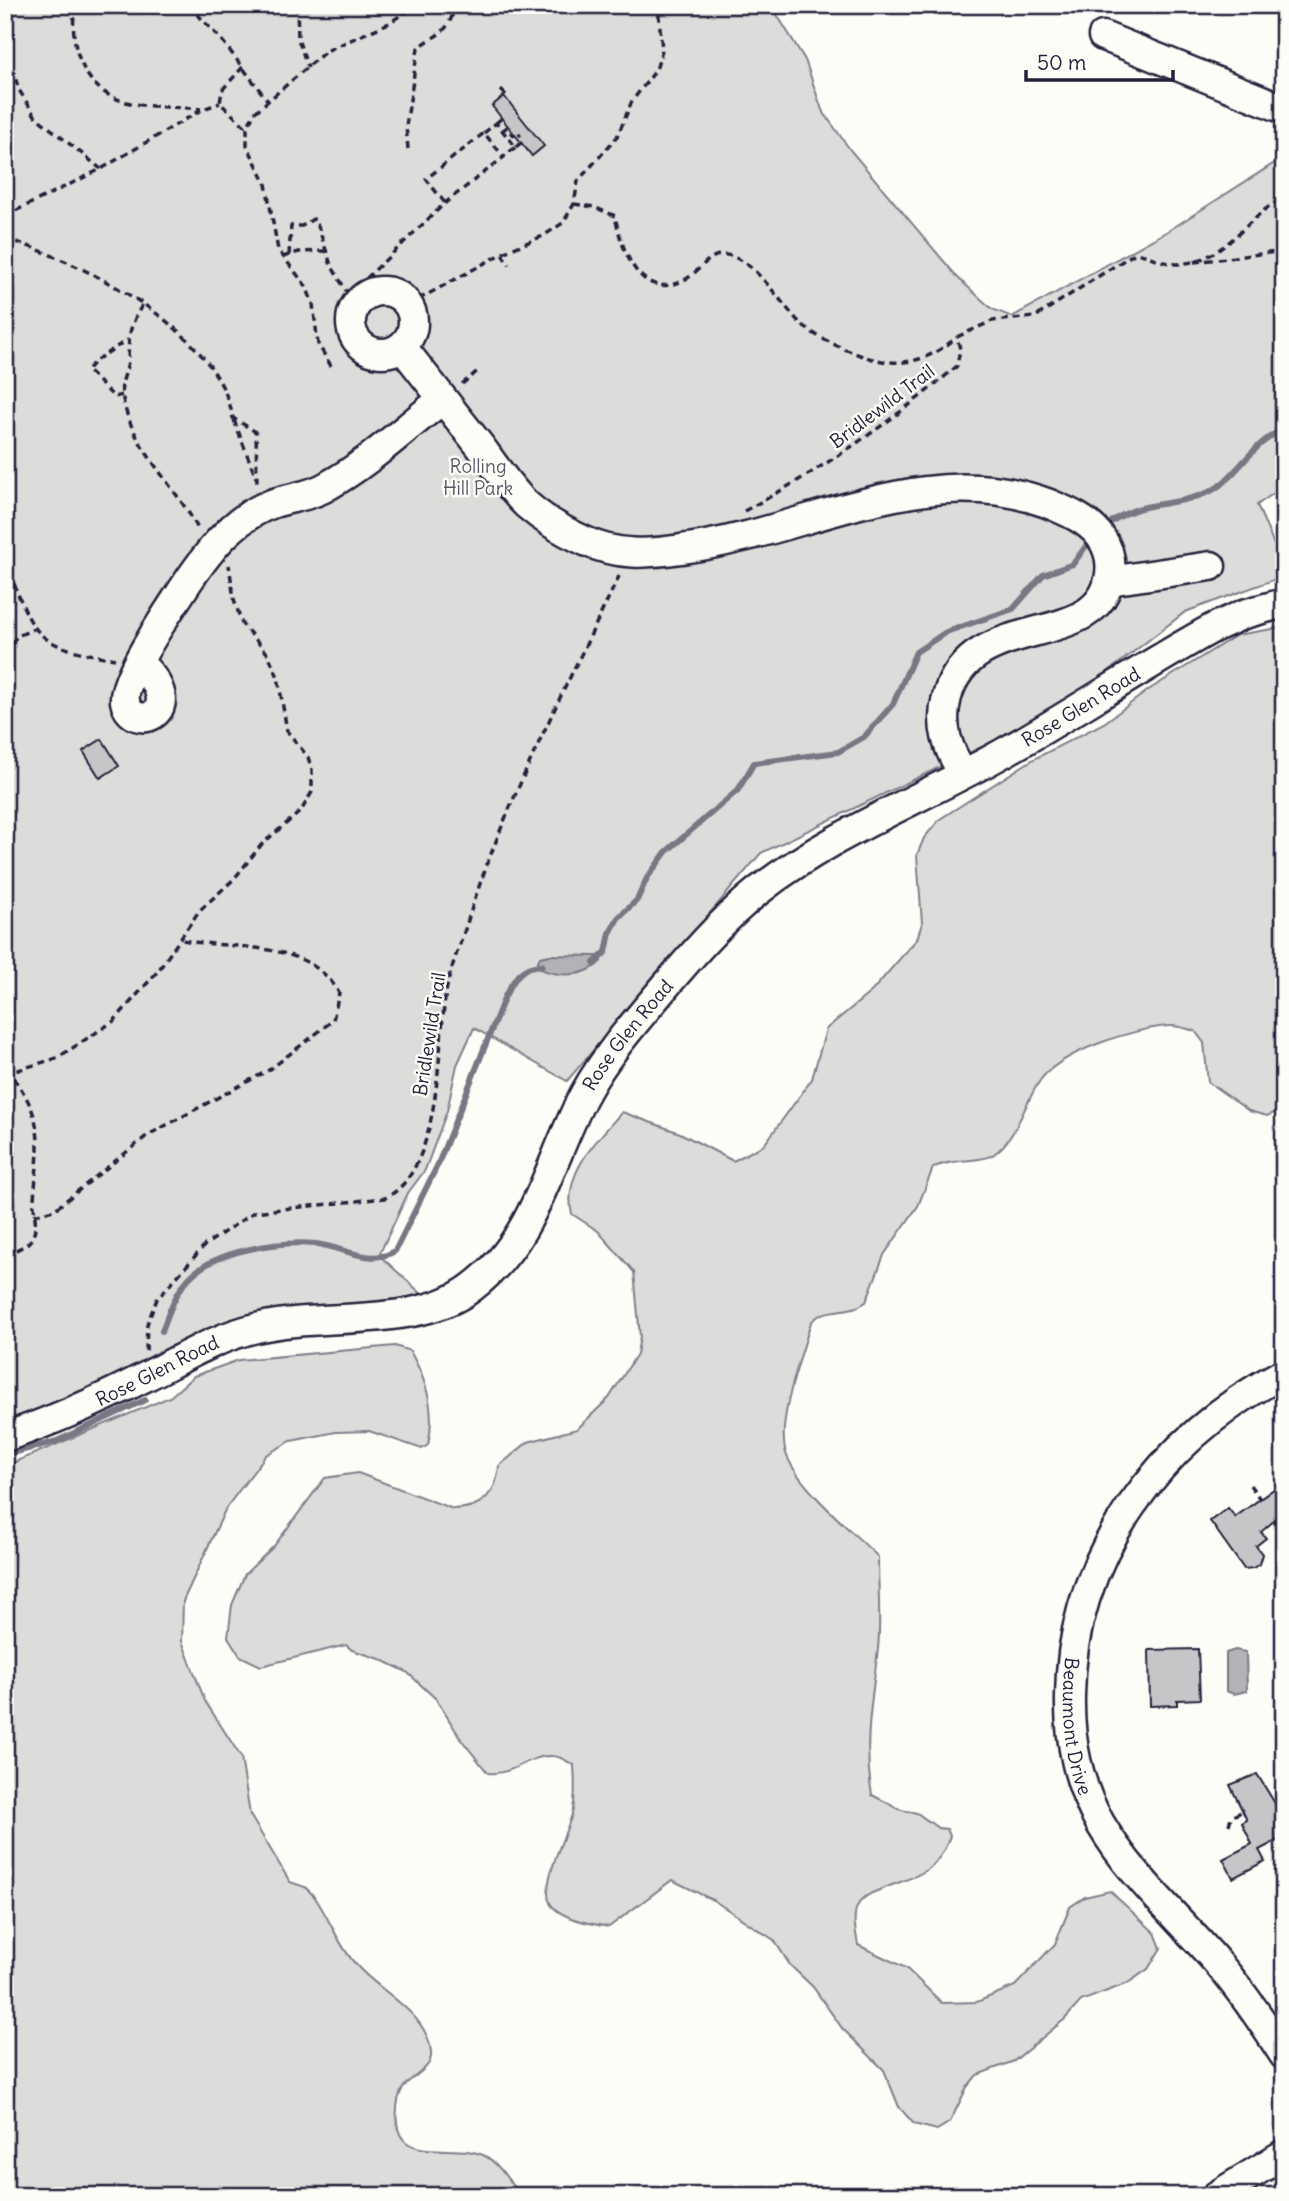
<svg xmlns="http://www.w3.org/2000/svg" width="1289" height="2201" viewBox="0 0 1289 2201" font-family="Delius,sans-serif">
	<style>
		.green { fill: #dddcdb; stroke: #807f8b; stroke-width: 2 }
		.water { fill: #b2b2b7; stroke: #787885; stroke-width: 2 }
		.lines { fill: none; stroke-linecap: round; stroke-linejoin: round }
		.stream { stroke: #787885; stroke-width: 6 }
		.building { fill: #c6c6c8; stroke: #22223b; stroke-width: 2 }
		.minor-casing { stroke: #22223b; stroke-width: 33 }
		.path { stroke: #22223b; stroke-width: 3.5; stroke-dasharray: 7 5; stroke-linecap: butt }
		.minor { stroke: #fdfcf7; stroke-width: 28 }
		.labels { text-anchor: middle; stroke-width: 5; stroke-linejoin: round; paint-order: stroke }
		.street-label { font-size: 19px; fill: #22223b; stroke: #fdfcf7 }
		.park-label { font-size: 19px; fill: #5a5a6b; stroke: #fdfcf7 }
	</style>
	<rect width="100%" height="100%" fill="#fdfcf7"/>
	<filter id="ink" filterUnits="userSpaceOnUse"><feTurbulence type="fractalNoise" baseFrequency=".0143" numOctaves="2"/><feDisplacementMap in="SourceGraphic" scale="14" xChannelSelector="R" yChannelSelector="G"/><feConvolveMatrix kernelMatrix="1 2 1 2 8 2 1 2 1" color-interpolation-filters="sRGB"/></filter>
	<g filter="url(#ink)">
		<!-- green -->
		<g class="green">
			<polygon points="5,5 771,5 805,60 822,110 851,151 958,278 992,309 1012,317 1168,231 1284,157 1284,486 1257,505 1284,568 1284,576 1185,612 1060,709 761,853 567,1081 474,1028 457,1065 447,1111 425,1170 408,1193 379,1255 425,1297 282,1310 64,1404 5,1424"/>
			<path d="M1284,627V1109L1267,1116L1249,1111L1208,1082L1204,1043L1195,1031C1187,1029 1178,1025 1169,1026C1135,1028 1058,1052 1039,1082C1024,1104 1017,1138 994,1154C981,1163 951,1158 933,1168L918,1206L884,1255L866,1302C848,1315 827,1305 811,1322C802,1354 776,1422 786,1453C796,1485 852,1531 878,1557C878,1587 881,1619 878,1649C872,1699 863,1745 872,1795L901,1810L917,1813L938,1828L947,1829L950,1836C936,1877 914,1875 877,1891C871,1893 862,1898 859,1903C851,1915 856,1932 858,1945L906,1968L942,2003L977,2002L1015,1986L1055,1944L1070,1907L1085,1897L1110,1891L1155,1933L1161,1948L1148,1969L1128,1983L1081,2001L1065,2019L1014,2061L977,2075L967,2087L950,2122L937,2130L914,2124L899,2107L884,2070L842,2028L813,1987L790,1965L774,1940L713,1900L672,1880L609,1927C592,1924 566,1920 553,1907C536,1891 567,1833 572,1814C576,1799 575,1780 574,1765C568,1762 560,1756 553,1756C530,1754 513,1776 488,1773L461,1739L436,1699L407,1672L380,1659L352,1650L346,1645L261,1666L240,1656L228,1637L232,1605L245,1574L274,1546L325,1478L358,1473L453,1509C481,1509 497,1494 499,1466L528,1442L577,1429L609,1398L637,1354L640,1337L634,1272L598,1231L572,1214C562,1173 597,1140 622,1112L680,1133L733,1161L764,1145L812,1079L826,1029L872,991L917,939L922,923L917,855L924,838L940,819L1032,760L1104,723L1150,689L1237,635Z"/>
			<path d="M395,1346L410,1351C427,1381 436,1411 428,1445L422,1449L369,1431L336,1432L291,1441L266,1455L226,1508L183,1601L182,1641L205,1701L241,1757L250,1815L290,1882L305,1887L314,1896C330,1919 339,1947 359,1968C382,1993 428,2014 431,2052C433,2070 411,2075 403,2088C395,2100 394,2128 403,2139C417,2157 461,2144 485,2156C499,2163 510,2183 520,2196H5V1466L170,1397L194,1376L239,1360Z"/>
		</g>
		<!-- water -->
		<g class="water">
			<path d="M550,955L597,956L601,961C586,978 554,978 536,966L540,957Z"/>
			<polygon points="1235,1650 1246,1652 1247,1691 1234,1694 1226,1691 1226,1653"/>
		</g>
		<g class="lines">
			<!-- stream -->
			<g class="stream">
				<path d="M1102,529C1139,497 1168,510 1209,492C1235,480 1252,442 1284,429"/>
				<polyline points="594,963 606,952 610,933 618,918 637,900 647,878 666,852 738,790 754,763 838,752 864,737 893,704 916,652 946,632 1013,609 1043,575 1073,564 1091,539"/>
				<path d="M162,1331C169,1312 175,1293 189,1278C215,1250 279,1241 316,1244C342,1247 371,1266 395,1251L438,1164L505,996C515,978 520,966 542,965"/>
				<polyline points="5,1455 57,1441 145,1400"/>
			</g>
		</g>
		<!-- building -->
		<g class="building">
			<polygon points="504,96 544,146 532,156 492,106"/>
			<polygon points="102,739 119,766 100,778 83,751"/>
			<polygon points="1278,1486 1284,1495 1284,1512 1261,1532 1266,1538 1256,1546 1262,1554 1259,1564 1253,1568 1244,1569 1210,1521 1228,1508 1235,1517"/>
			<polygon points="1198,1649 1200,1699 1177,1700 1177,1705 1150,1706 1149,1650"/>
			<polygon points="1257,1774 1284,1818 1284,1837 1259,1850 1265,1861 1233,1878 1223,1859 1252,1844 1242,1823 1247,1820 1230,1785"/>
		</g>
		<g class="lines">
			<defs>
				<g id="minor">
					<polyline points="1103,36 1284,109"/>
					<circle cx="382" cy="322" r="31"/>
					<path d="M402,347C428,380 454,413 480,446C495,466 509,488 527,505C544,520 565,532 585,541C617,556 648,554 681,549C803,534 924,457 1047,503C1066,511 1087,519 1100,536C1108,547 1112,560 1110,574C1101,653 971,608 947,697C939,726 948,750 963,773"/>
					<polyline points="1109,581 1211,566"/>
					<path d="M139,663C193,713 131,735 125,701C121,679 175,602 189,580C211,548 236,516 274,503C292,497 312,496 329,485C370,462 406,427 443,399"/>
					<path id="s1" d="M1284,1373C1162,1436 1071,1555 1070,1696C1069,1739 1078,1785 1100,1823C1131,1876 1176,1915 1216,1961C1241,1990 1263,2022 1284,2055"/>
					<path id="s2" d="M5,1437C53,1421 100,1400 145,1377C181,1359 217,1337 256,1328C322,1312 417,1329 471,1288C536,1240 549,1160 585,1093C606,1055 635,1022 663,989C692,955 723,919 758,891C832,833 922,799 1003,753C1074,713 1142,667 1213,628L1244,614L1284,603"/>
					<polyline points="1216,2196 1284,2154"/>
				</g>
			</defs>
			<!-- minor casing -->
			<use href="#minor" class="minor-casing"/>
			<!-- path -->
			<g class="path">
				<path d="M75,5C72,28 73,48 84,69C108,114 157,104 201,109"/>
				<polyline points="189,5 224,43 268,101"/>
				<polyline points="297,5 298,39 308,68"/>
				<polyline points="5,10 32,5"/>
				<polyline points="5,45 19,90 36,117 101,169"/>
				<polyline points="243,67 222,90 220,103 247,128"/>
				<polyline points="501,90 506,95"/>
				<polyline points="496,123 502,118"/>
				<polyline points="502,131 507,127 516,138 521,134"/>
				<polyline points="484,133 496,123 516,147 504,156"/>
				<polyline points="516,147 521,143"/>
				<path d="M408,149L406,126L418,48C439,32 449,34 455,5"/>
				<path d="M574,204L594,207L615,216C622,251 640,304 686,279C701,271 710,249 731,256C758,265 779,301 799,322C809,332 826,341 840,347C885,367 917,371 957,337"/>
				<polyline points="5,216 101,169 203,109 220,103"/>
				<path d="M5,238C85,264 216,327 233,418L256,432L257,484"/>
				<polyline points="502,254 509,265"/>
				<polyline points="289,255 291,226 302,226 313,219 316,220 331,265 355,306"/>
				<polyline points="283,257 299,252 328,251"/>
				<polyline points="1194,262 1284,251"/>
				<polyline points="349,295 445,203 504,157 484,133 426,179 445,203"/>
				<path d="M142,305C128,331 129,333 128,361C127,373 120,382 122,393C129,446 175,484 198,529"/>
				<polyline points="408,305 509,250 543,236 563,223 574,204 578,181 617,137 632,101 656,70 662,50 658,5"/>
				<polyline points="331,366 318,344 313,304 306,286 278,250 266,184 247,145 247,128 254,113 326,51 389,23 416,5"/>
				<polyline points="462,384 479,370"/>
				<polyline points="122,395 114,397 87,370 95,361 127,340"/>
				<polyline points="234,420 256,478"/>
				<path d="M744,511C821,470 891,423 957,366L960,349L957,337L992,321L1035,317L1135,253C1150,255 1163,264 1178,264C1228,261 1245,216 1284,198"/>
				<path d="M5,561C36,638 30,644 115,659"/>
				<polyline points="5,653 17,636 34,629"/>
				<polyline points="5,1074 57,1058 114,1021 158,971 199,911 234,879 262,844 301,811 312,792 312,770 308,757 287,731 278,677 268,654 242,624 234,599 229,565"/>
				<polyline points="5,1096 11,1075"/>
				<path d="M34,1215L54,1210L148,1135L269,1070L312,1037L333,1020L339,993C309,939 234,950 182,940"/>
				<path d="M5,1255C12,1252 24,1247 29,1242C40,1230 33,1213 34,1199C38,1147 47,1120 11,1075"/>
				<path d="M146,1351L147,1324L157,1299L205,1245L254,1212L385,1198C442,1171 437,1047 446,992C450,968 461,943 468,920C505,801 566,688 620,574"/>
				<polyline points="1250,1485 1260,1499"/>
				<polyline points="1229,1825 1231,1817 1243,1811"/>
			</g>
			<!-- minor -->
			<use href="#minor" class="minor"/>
		</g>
	</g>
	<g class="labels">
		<!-- street labels -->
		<g class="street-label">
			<text transform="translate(882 406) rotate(-37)" y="7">Bridlewild Trail</text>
			<text dy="7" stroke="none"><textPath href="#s2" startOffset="1363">Rose Glen Road</textPath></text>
			<text transform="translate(429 1034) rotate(-81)" y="7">Bridlewild Trail</text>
			<text dy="7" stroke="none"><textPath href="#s2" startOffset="796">Rose Glen Road</textPath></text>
			<text dy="7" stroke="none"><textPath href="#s2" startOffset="166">Rose Glen Road</textPath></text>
			<text dy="7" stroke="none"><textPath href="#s1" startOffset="438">Beaumont Drive</textPath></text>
		</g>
		<!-- park labels -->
		<g class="park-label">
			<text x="478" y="473">Rolling<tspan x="478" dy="22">Hill Park</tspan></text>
		</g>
	</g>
	<!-- margin -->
	<rect width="1289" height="2201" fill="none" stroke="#fdfcf7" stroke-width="28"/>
	<rect x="14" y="14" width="1261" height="2173" fill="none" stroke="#22223b" stroke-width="2.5" filter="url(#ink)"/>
	<!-- scale -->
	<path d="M1026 70v10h147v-10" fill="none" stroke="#22223b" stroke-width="3.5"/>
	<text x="1037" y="70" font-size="21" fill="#22223b" stroke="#fdfcf7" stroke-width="5" paint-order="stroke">50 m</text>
</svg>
